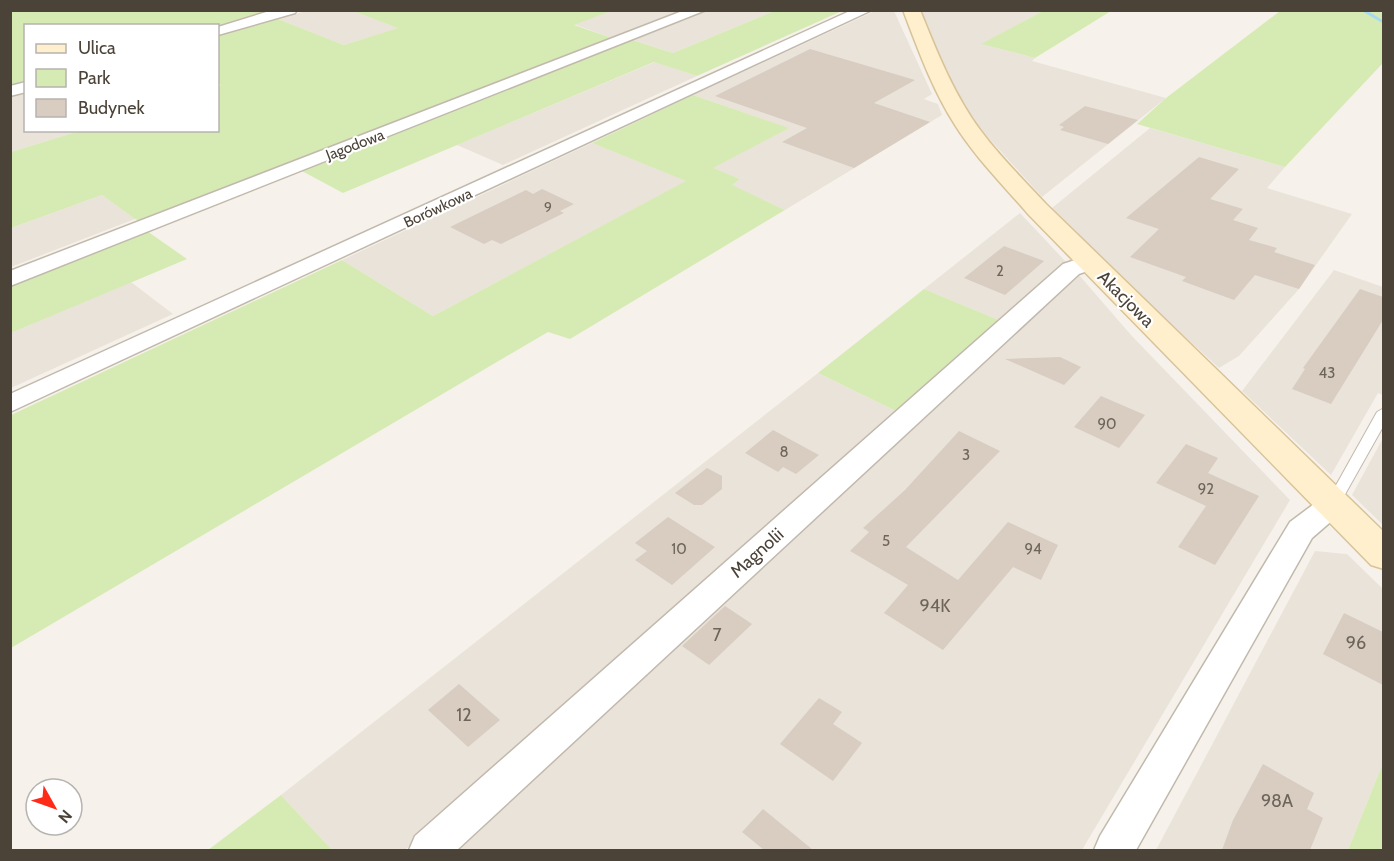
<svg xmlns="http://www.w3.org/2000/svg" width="1394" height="861" viewBox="0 0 1394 861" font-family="Cabin,sans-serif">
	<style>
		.residential { fill: #eae3d9 }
		.green { fill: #d6ebb3 }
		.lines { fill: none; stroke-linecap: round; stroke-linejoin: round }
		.stream { fill: #a6daf4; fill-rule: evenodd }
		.building { fill: #d8cdc0 }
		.lane-casing { stroke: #c2b9ad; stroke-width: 2 }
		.street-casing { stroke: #c2b9ad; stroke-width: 3 }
		.secondary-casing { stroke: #d8c399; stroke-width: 3 }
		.lane { fill: #fff; fill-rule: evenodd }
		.street { fill: #fff; fill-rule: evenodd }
		.secondary { fill: #ffefcc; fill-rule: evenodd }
		.labels { text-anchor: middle; stroke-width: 4.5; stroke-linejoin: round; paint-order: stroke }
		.far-number-label { font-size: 14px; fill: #6e655a }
		.far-street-label { font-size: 15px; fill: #4b4238; stroke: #fff }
		.number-label { font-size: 15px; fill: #6e655a }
		.street-label { font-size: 18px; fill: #4b4238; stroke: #fff }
		.near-number-label { font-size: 18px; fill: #6e655a }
	</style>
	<rect width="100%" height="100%" fill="#f6f2eb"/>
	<!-- residential -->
	<g class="residential">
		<polygon points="306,11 353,11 399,28 344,45 278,19"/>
		<polygon points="611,11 686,11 615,39 573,24"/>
		<polygon points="707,11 774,11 673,53 632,40"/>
		<polygon points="875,11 894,11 932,94 924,99 938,104 942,115 785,210 731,185 740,179 712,168 788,128 693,95"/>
		<polygon points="921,11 1043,11 982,44 1035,58 1032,61 1166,98 1042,197 986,135 963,103 947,72"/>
		<polygon points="655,62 697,76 503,165 457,145"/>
		<polygon points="25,93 26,130 79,131 11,152 11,97"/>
		<polygon points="1150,128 1285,167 1267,188 1352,214 1299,289 1239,356 1219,368 1090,249 1052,208"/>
		<polygon points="592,143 687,181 433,316 342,260"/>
		<polygon points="102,195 135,219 11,267 11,228"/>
		<polygon points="1020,213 1067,263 1001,321 924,289"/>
		<polygon points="1334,270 1383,287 1383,395 1378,393 1331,475 1242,391"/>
		<polygon points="1079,275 1131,335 1290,500 1082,850 452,850"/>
		<polygon points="131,282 173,314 11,388 11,333"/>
		<polygon points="818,373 898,412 405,850 332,850 281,795"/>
		<polygon points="1383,438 1383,525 1352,495"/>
		<polygon points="1315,551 1347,554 1384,590 1383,763 1348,850 1156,850"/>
	</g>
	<!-- green -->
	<g class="green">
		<polygon points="114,10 117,12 274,11 218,27 26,26 25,82 11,86 11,11"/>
		<polygon points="353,11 611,11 574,25 615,39 146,223 135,219 102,195 11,228 11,152 79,131 218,130 218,87 221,85 218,83 218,36 278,19 344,45 398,28"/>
		<polygon points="774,11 842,11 697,76 654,62 343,193 300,170 632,40 673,53"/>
		<polygon points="1043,11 1111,11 1035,58 981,44"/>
		<polygon points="1280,11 1384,11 1383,63 1285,167 1137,124 1166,98"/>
		<polygon points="693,95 789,128 713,168 740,179 732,185 785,210 570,339 548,332 11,648 11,415 342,260 433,316 686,181 592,143"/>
		<polygon points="147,231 187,259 11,333 11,284"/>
		<polygon points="924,289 1001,321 898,412 818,373"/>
		<polygon points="1383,763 1383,850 1348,850"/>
		<polygon points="281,795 332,850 208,850"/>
	</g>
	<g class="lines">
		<!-- stream -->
		<polygon class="stream" points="1360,10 1366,10 1384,21 1384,24"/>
	</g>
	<!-- building -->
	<g class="building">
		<polygon points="810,49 915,80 874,103 930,122 854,168 782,142 807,128 715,96"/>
		<polygon points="1085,106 1138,120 1108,144 1060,130 1064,127 1059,125"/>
		<polygon points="1199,157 1239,169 1210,199 1243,209 1233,220 1258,228 1249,240 1277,248 1274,252 1315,265 1299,289 1255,275 1234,300 1182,281 1186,277 1130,257 1159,229 1126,218"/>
		<polygon points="542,189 574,204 560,211 564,213 501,244 492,240 484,244 450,227 526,190 533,194"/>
		<polygon points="1004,246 1044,261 1005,295 964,278"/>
		<polygon points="1360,289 1383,297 1383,320 1331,404 1292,389 1305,369 1303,368"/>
		<polygon points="1060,357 1081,367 1064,385 1005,359"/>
		<polygon points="1101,396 1145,415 1119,448 1074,427"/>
		<polygon points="773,430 806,448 819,455 796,474 783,467 778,472 745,453"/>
		<polygon points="959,431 1000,451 906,547 958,580 1008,522 1058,545 1041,580 1013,567 943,650 884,613 908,585 850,551 869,532 863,528 905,490"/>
		<polygon points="1186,444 1218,458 1208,473 1259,496 1215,565 1178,547 1206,506 1156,483"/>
		<polygon points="707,468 722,476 722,489 702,505 694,505 675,493"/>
		<polygon points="668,517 715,547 672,585 635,560 647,551 635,543"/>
		<polygon points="725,606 752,624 709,665 682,646"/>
		<polygon points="1344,613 1383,632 1383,685 1323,654"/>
		<polygon points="459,684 500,720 468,747 428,710"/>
		<polygon points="819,698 842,712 833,724 862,743 833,781 780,744"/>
		<polygon points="1263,764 1314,793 1307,809 1323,818 1310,850 1222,850 1233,820"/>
		<polygon points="763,809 813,850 764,850 742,832"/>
	</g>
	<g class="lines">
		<defs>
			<polygon id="lane" points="1384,408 1384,425 1339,505 1337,509 1327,509 1325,505 1377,412"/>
			<g id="street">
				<polygon points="273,10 297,10 295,13 218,35 218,27"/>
				<polygon points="685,10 706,10 10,286 10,271"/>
				<polygon points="852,10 872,10 10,412 10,394"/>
				<polygon points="26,82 26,92 10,96 10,86"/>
				<polygon points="1090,255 1098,257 1101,262 1098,267 1079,274 457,850 409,850 415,836 1063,264"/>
				<polygon points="1332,495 1342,498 1347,505 1342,512 1312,538 1136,850 1094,850 1100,836 1290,522 1322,498"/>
			</g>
			<path id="secondary" d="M903,10H920C937,52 954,95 981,131C1000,157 1024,180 1046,204L1384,532V569L1371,565L1028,214C1003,185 975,157 955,125C932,89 918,49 903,10Z"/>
		</defs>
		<!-- lane casing -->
		<use href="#lane" class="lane-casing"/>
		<!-- street casing -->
		<use href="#street" class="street-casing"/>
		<!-- secondary casing -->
		<use href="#secondary" class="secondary-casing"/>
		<!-- lane -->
		<use href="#lane" class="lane"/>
		<!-- street -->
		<use href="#street" class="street"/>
		<!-- secondary -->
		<use href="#secondary" class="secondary"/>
	</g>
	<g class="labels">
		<!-- far-number labels -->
		<g class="far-number-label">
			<text x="548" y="212">9</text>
		</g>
		<!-- far-street labels -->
		<g class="far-street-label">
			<text transform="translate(355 145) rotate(-21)" y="5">Jagodowa</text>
			<text transform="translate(438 208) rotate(-25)" y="5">Borówkowa</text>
		</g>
		<!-- number labels -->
		<g class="number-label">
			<text x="1000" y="276">2</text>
			<text x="1327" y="378">43</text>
			<text x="1107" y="429">90</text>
			<text x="784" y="457">8</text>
			<text x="966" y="460">3</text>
			<text x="1206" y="494">92</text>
			<text x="886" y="546">5</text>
			<text x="679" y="554">10</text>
			<text x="1033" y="554">94</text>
		</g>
		<!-- street labels -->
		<g class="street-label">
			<text transform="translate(1126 299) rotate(45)" y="6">Akacjowa</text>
			<text transform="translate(757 553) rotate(-42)" y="6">Magnolii</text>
		</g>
		<!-- near-number labels -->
		<g class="near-number-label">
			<text x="935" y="612">94K</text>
			<text x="717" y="641">7</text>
			<text x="1356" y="649">96</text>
			<text x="464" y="721">12</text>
			<text x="1277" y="807">98A</text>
		</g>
	</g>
	<!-- border -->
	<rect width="1394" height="861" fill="none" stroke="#4b4238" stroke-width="24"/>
	<!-- legend -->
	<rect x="24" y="24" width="195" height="108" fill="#ffffff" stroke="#b7b3af" stroke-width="1.5"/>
	<rect x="36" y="44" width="30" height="9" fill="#ffefcc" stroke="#b7b3af" stroke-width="1.5"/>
	<text x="78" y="54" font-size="18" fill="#4b4238">Ulica</text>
	<rect x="36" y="69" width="30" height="18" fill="#d6ebb3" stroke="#b7b3af" stroke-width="1.5"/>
	<text x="78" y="84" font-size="18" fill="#4b4238">Park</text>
	<rect x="36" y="99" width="30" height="18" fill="#d8cdc0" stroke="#b7b3af" stroke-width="1.5"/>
	<text x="78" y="114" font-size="18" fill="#4b4238">Budynek</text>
	<!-- north arrow -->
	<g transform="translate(54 807) rotate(130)"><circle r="28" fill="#ffffff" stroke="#b7b3af" stroke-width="1.5"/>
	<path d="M0-4.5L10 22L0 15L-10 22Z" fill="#ff2b19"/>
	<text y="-9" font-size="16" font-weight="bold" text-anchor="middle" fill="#4b4238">N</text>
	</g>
</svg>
